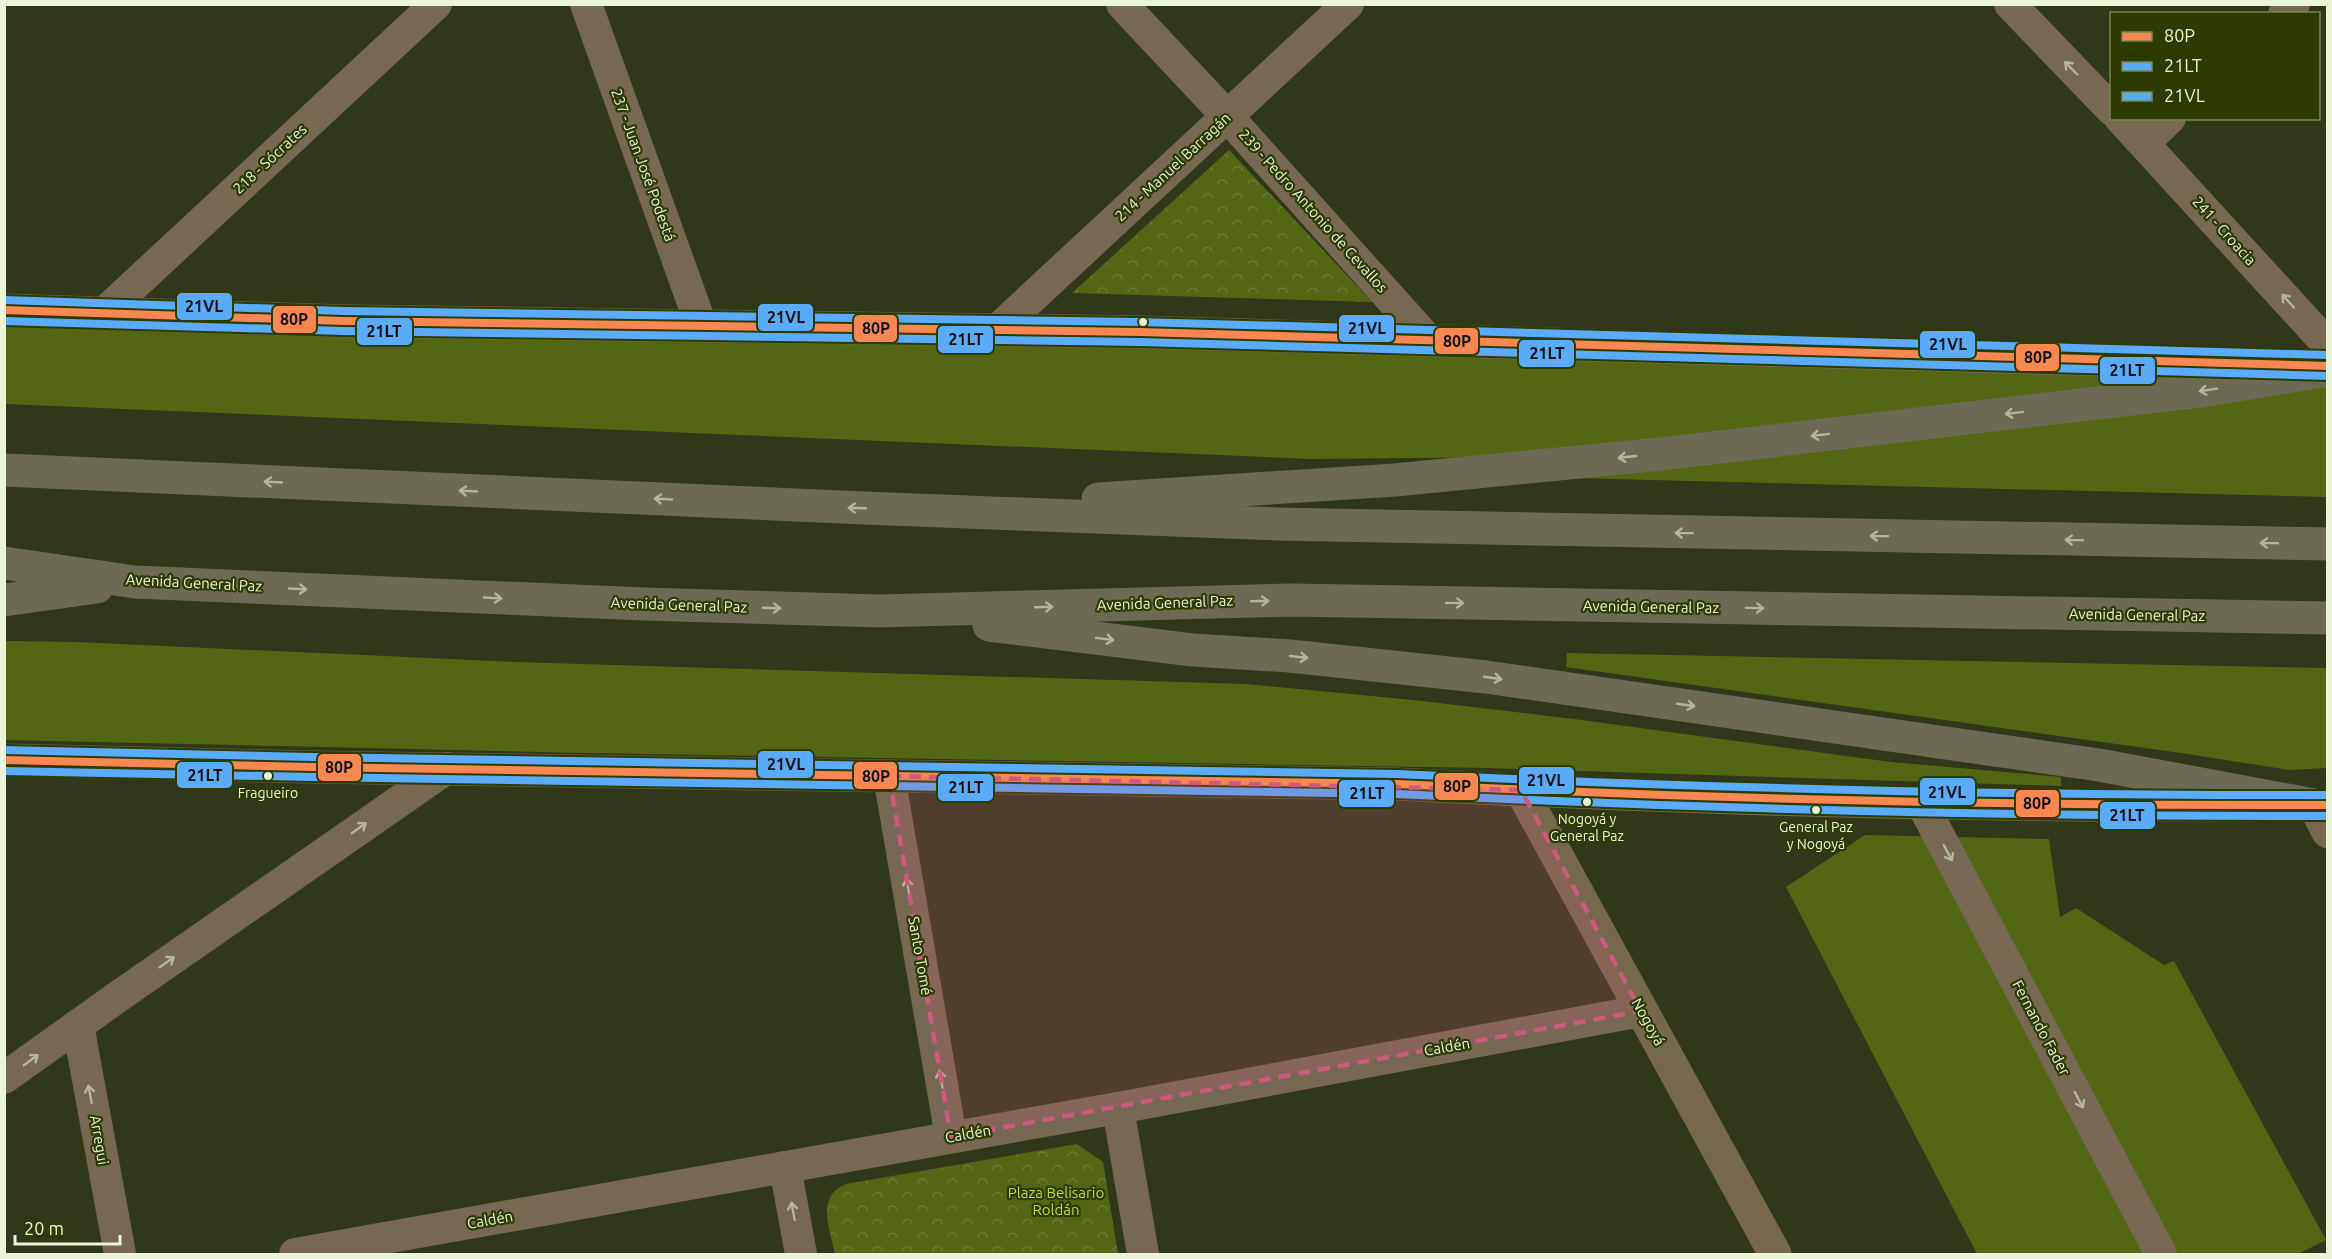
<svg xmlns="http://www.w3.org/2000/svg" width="2332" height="1259" viewBox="0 0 2332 1259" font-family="Ubuntu,sans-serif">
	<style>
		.grass { fill: #536614 }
		.park { fill: url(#park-crowns) }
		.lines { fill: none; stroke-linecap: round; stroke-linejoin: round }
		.street { stroke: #766852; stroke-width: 32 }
		.secondary { stroke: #75684d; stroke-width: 33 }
		.highway { stroke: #6c6a55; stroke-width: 33 }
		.bus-1-casing { stroke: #2d3a00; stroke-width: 12 }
		.bus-2-casing { stroke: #2d3a00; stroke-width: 12 }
		.bus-3-casing { stroke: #2d3a00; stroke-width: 12 }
		.bus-1 { stroke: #f88751; stroke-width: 8 }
		.bus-2 { stroke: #5aabfa; stroke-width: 8 }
		.bus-3 { stroke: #5aabfa; stroke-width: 8 }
		.oneway { stroke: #b6b69c }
		.oneway2 { stroke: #b2b69d }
		.marked { fill: #ce5a80; fill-opacity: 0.2; stroke: #ce5a80; stroke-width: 4.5; stroke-dasharray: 12 8; stroke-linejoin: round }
		.bus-dot { fill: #ebf5d8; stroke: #2d3a00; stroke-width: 2 }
		.labels { text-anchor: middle; stroke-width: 4.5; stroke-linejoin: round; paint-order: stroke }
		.bus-label { font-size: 14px; fill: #ebf5d8; stroke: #2d3a00 }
		.street-label { font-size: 15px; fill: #ebf5d8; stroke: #2d3a00 }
		.park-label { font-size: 15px; fill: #b7e030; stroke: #2d3a00 }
		.line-badge { stroke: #2d3a00; stroke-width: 2 }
		.pale-badge-label { font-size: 16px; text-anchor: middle; font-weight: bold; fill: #111 }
	</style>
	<defs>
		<pattern id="park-crowns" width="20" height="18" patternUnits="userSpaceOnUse" patternTransform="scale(1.5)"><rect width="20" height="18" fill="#536614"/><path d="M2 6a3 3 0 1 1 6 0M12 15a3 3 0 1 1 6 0" fill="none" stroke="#6c7c35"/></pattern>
	</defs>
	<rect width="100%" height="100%" fill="#31371a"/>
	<!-- grass -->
	<g class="grass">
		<polygon points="5,324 2239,371 1510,457 1311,459 5,404"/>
		<polygon points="2327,381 2327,497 1572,478"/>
		<polygon points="5,641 77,642 515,662 1246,684 1413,700 1574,719 1891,762 2061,777 2061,786 1487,768 586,753 5,740"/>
		<polygon points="1567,653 2327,668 2327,768 2289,770 2181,753 1566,667"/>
		<polygon points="1865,835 2049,839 2060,917 2076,908 2164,965 2174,961 2326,1240 2298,1254 1977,1254 1786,887"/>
	</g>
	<!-- park -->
	<g class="park">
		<polygon points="1229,150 1372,302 1071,293 1072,293"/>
		<path d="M1077,1144L1103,1162L1118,1254H835C830,1229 815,1197 846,1184Z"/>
	</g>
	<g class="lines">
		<!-- street -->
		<g class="street">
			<polyline points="586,4 701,325"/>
			<polyline points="1122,4 1227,116 1428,340"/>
			<polyline points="2010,4 2112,110"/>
			<polyline points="2284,14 2294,4"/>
			<polyline points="2120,118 2328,345"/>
			<polyline points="2144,143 2170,118"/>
			<polyline points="104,313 436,4"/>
			<polyline points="997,330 1348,4"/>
			<polyline points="889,776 951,1137"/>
			<polyline points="1921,802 2161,1254"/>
			<polyline points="78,1025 120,1254"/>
			<polyline points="4,1078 119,996 447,768"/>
			<polyline points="1118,1108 1143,1254"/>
			<polyline points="785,1167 801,1254"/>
			<polyline points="295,1254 1118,1108 1641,1011"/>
		</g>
		<!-- secondary -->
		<g class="secondary">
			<polyline points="4,310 344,321 1140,332 2306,366"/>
			<path d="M4,760L312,767L1397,784C1688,799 1981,807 2273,805"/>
			<polyline points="1521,790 1775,1254"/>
			<polyline points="2314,805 2328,832"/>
		</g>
		<!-- highway -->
		<g class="highway">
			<polyline points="4,470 865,508 1277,524 2328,544"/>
			<polyline points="1098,499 1395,480 1660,454 2201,391 2328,370"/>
			<polyline points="4,563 135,582 644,604 880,611 1291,600 2328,618"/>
			<polyline points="4,600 97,587"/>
			<polyline points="989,625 1193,650 1290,656 1486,677 2099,765 2314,805"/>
		</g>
		<defs>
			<g id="bus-1">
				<polyline points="4,310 344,321 1140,332 2328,366"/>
				<path d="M4,760L312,767L1397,784C1707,799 2017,806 2328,805"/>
			</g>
			<g id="bus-2">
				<polyline points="4,321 344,331 1140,342 2328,376"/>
				<path d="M4,771L312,777L1397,794C1707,809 2017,817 2328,816"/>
			</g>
			<g id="bus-3">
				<polyline points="4,300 344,311 1140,322 2328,355"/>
				<path d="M4,750L312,757L1397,774C1707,788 2017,796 2328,795"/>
			</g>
		</defs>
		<!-- bus-1 casing -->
		<use href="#bus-1" class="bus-1-casing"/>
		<!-- bus-2 casing -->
		<use href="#bus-2" class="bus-2-casing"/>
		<!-- bus-3 casing -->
		<use href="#bus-3" class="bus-3-casing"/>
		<!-- bus-1 -->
		<use href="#bus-1" class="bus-1"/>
		<!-- bus-2 -->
		<use href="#bus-2" class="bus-2"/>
		<!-- bus-3 -->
		<use href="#bus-3" class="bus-3"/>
	</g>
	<!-- one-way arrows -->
	<defs><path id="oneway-shaft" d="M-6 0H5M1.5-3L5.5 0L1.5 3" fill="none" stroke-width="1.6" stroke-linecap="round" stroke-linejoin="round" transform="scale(1.5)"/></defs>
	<g class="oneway">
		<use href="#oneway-shaft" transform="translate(2071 68) rotate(-134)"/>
		<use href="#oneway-shaft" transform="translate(2288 301) rotate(-132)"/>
		<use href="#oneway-shaft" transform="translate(359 828) rotate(-35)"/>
		<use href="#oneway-shaft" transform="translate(1948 853) rotate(62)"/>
		<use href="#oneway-shaft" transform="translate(908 887) rotate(-100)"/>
		<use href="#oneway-shaft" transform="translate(167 962) rotate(-35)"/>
		<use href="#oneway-shaft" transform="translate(31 1060) rotate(-36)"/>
		<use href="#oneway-shaft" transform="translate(941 1079) rotate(-100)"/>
		<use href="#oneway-shaft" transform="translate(90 1094) rotate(-100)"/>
		<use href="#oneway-shaft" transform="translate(2079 1100) rotate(62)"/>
		<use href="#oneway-shaft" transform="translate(793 1211) rotate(-100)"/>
	</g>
	<g class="oneway2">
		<use href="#oneway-shaft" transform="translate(2208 390) rotate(171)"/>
		<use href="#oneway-shaft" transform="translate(2014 413) rotate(173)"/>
		<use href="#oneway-shaft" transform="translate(1820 435) rotate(173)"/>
		<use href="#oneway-shaft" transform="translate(1627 457) rotate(174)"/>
		<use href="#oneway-shaft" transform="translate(273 482) rotate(-177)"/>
		<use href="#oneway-shaft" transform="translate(468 491) rotate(-177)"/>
		<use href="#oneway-shaft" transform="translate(663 499) rotate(-177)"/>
		<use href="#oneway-shaft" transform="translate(857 508) rotate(-178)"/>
		<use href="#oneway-shaft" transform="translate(1684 533) rotate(-179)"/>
		<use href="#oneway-shaft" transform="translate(1879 536) rotate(-179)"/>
		<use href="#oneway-shaft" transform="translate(2074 540) rotate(-179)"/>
		<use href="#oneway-shaft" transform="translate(2269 543) rotate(-179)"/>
		<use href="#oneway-shaft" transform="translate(298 589) rotate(3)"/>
		<use href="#oneway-shaft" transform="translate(493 598) rotate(3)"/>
		<use href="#oneway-shaft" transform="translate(1260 601) rotate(-2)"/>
		<use href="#oneway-shaft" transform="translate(1455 603) rotate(1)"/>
		<use href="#oneway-shaft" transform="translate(1044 607) rotate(-2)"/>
		<use href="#oneway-shaft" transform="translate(772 608) rotate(2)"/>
		<use href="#oneway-shaft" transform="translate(1755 608) rotate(1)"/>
		<use href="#oneway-shaft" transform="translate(1105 639) rotate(7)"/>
		<use href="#oneway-shaft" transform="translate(1299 657) rotate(6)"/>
		<use href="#oneway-shaft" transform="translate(1493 678) rotate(8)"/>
		<use href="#oneway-shaft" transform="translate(1686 705) rotate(8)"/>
	</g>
	<!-- marked area -->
	<path class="marked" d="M889,776L1521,790L1641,1011L951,1137Z"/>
	<!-- markers -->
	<g class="bus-dot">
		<circle cx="1143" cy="322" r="5"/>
		<circle cx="268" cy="776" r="5"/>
		<circle cx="1587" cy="802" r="5"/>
		<circle cx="1816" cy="810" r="5"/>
	</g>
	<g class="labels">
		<!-- bus labels -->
		<g class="bus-label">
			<text x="268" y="798">Fragueiro</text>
			<text x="1587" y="824">Nogoyá y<tspan x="1587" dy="17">General Paz</tspan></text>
			<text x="1816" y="832">General Paz<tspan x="1816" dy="17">y Nogoyá</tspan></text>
		</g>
		<!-- street labels -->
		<g class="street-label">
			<text transform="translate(270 159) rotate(-43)" y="5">218 - Sócrates</text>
			<text transform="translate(643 165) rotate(70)" y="5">237 - Juan José Podestá</text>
			<text transform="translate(1173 167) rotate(-43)" y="5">214 - Manuel Barragán</text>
			<text transform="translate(1313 211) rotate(48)" y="5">239 - Pedro Antonio de Cevallos</text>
			<text transform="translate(2224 231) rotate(48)" y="5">241 - Croacia</text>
			<text transform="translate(194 583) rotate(3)" y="5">Avenida General Paz</text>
			<text transform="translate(1165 603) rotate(-2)" y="5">Avenida General Paz</text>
			<text transform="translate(679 605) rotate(2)" y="5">Avenida General Paz</text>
			<text transform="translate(1651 607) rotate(1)" y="5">Avenida General Paz</text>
			<text transform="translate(2137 615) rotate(1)" y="5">Avenida General Paz</text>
			<text transform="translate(920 956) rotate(80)" y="5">Santo Tomé</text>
			<text transform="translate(1648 1022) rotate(61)" y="5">Nogoyá</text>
			<text transform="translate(2041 1028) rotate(62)" y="5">Fernando Fader</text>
			<text transform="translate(1447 1047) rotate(-10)" y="5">Caldén</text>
			<text transform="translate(968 1134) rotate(-10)" y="5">Caldén</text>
			<text transform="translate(99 1140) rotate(80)" y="5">Arregui</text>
			<text transform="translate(490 1220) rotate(-10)" y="5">Caldén</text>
		</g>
		<!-- park labels -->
		<g class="park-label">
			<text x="1056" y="1198">Plaza Belisario<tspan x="1056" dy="17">Roldán</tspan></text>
		</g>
	</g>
	<g class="line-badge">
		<rect x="176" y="292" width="57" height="29" rx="6" fill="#5aabfa"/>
		<rect x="757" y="303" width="57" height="29" rx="6" fill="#5aabfa"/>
		<rect x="272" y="305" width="45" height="29" rx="6" fill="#f88751"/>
		<rect x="1338" y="314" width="57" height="29" rx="6" fill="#5aabfa"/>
		<rect x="853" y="314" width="45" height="29" rx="6" fill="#f88751"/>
		<rect x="356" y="317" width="57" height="29" rx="6" fill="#5aabfa"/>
		<rect x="937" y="325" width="57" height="29" rx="6" fill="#5aabfa"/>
		<rect x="1434" y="327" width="45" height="28" rx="6" fill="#f88751"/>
		<rect x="1919" y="330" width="57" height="29" rx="6" fill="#5aabfa"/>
		<rect x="1518" y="339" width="57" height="29" rx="6" fill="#5aabfa"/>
		<rect x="2015" y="343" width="45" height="29" rx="6" fill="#f88751"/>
		<rect x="2099" y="356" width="57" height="29" rx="6" fill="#5aabfa"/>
		<rect x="757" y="750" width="57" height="29" rx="6" fill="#5aabfa"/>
		<rect x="317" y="753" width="45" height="29" rx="6" fill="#f88751"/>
		<rect x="176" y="761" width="57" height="28" rx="6" fill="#5aabfa"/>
		<rect x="853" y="761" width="45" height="29" rx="6" fill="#f88751"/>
		<rect x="1518" y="766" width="57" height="29" rx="6" fill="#5aabfa"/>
		<rect x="1434" y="772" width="45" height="29" rx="6" fill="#f88751"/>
		<rect x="937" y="773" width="57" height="29" rx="6" fill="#5aabfa"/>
		<rect x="1919" y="777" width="57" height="29" rx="6" fill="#5aabfa"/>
		<rect x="1338" y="779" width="57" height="29" rx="6" fill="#5aabfa"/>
		<rect x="2015" y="789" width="45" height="29" rx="6" fill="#f88751"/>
		<rect x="2099" y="801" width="57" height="29" rx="6" fill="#5aabfa"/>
	</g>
	<g class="pale-badge-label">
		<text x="204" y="312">21VL</text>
		<text x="786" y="323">21VL</text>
		<text x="294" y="325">80P</text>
		<text x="1367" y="334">21VL</text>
		<text x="876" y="334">80P</text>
		<text x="384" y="337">21LT</text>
		<text x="966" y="345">21LT</text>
		<text x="1457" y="347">80P</text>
		<text x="1948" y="350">21VL</text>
		<text x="1547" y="359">21LT</text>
		<text x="2038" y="363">80P</text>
		<text x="2127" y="376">21LT</text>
		<text x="786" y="770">21VL</text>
		<text x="339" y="773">80P</text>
		<text x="205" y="781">21LT</text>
		<text x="876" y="782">80P</text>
		<text x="1546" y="786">21VL</text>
		<text x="1457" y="792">80P</text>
		<text x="966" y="793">21LT</text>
		<text x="1947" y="798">21VL</text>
		<text x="1367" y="799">21LT</text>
		<text x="2037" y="809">80P</text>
		<text x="2127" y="821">21LT</text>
	</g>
	<!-- border -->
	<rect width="2332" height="1259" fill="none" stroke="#ebf5d8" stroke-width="12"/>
	<!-- legend -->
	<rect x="2110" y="12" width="210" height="108" fill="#2d3a00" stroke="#798556" stroke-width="1.5"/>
	<rect x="2122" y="32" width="30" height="9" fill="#f88751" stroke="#798556" stroke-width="1.5"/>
	<text x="2164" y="42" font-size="18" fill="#ebf5d8">80P</text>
	<rect x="2122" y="62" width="30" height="9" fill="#5aabfa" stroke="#798556" stroke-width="1.5"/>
	<text x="2164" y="72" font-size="18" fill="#ebf5d8">21LT</text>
	<rect x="2122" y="92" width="30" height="9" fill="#5aabfa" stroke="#798556" stroke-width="1.5"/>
	<text x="2164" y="102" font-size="18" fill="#ebf5d8">21VL</text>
	<!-- scale -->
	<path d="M15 1235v9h105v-9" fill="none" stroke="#ebf5d8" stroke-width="3"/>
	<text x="24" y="1235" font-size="18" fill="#ebf5d8" stroke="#2d3a00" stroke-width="4.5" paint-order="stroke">20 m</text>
</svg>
